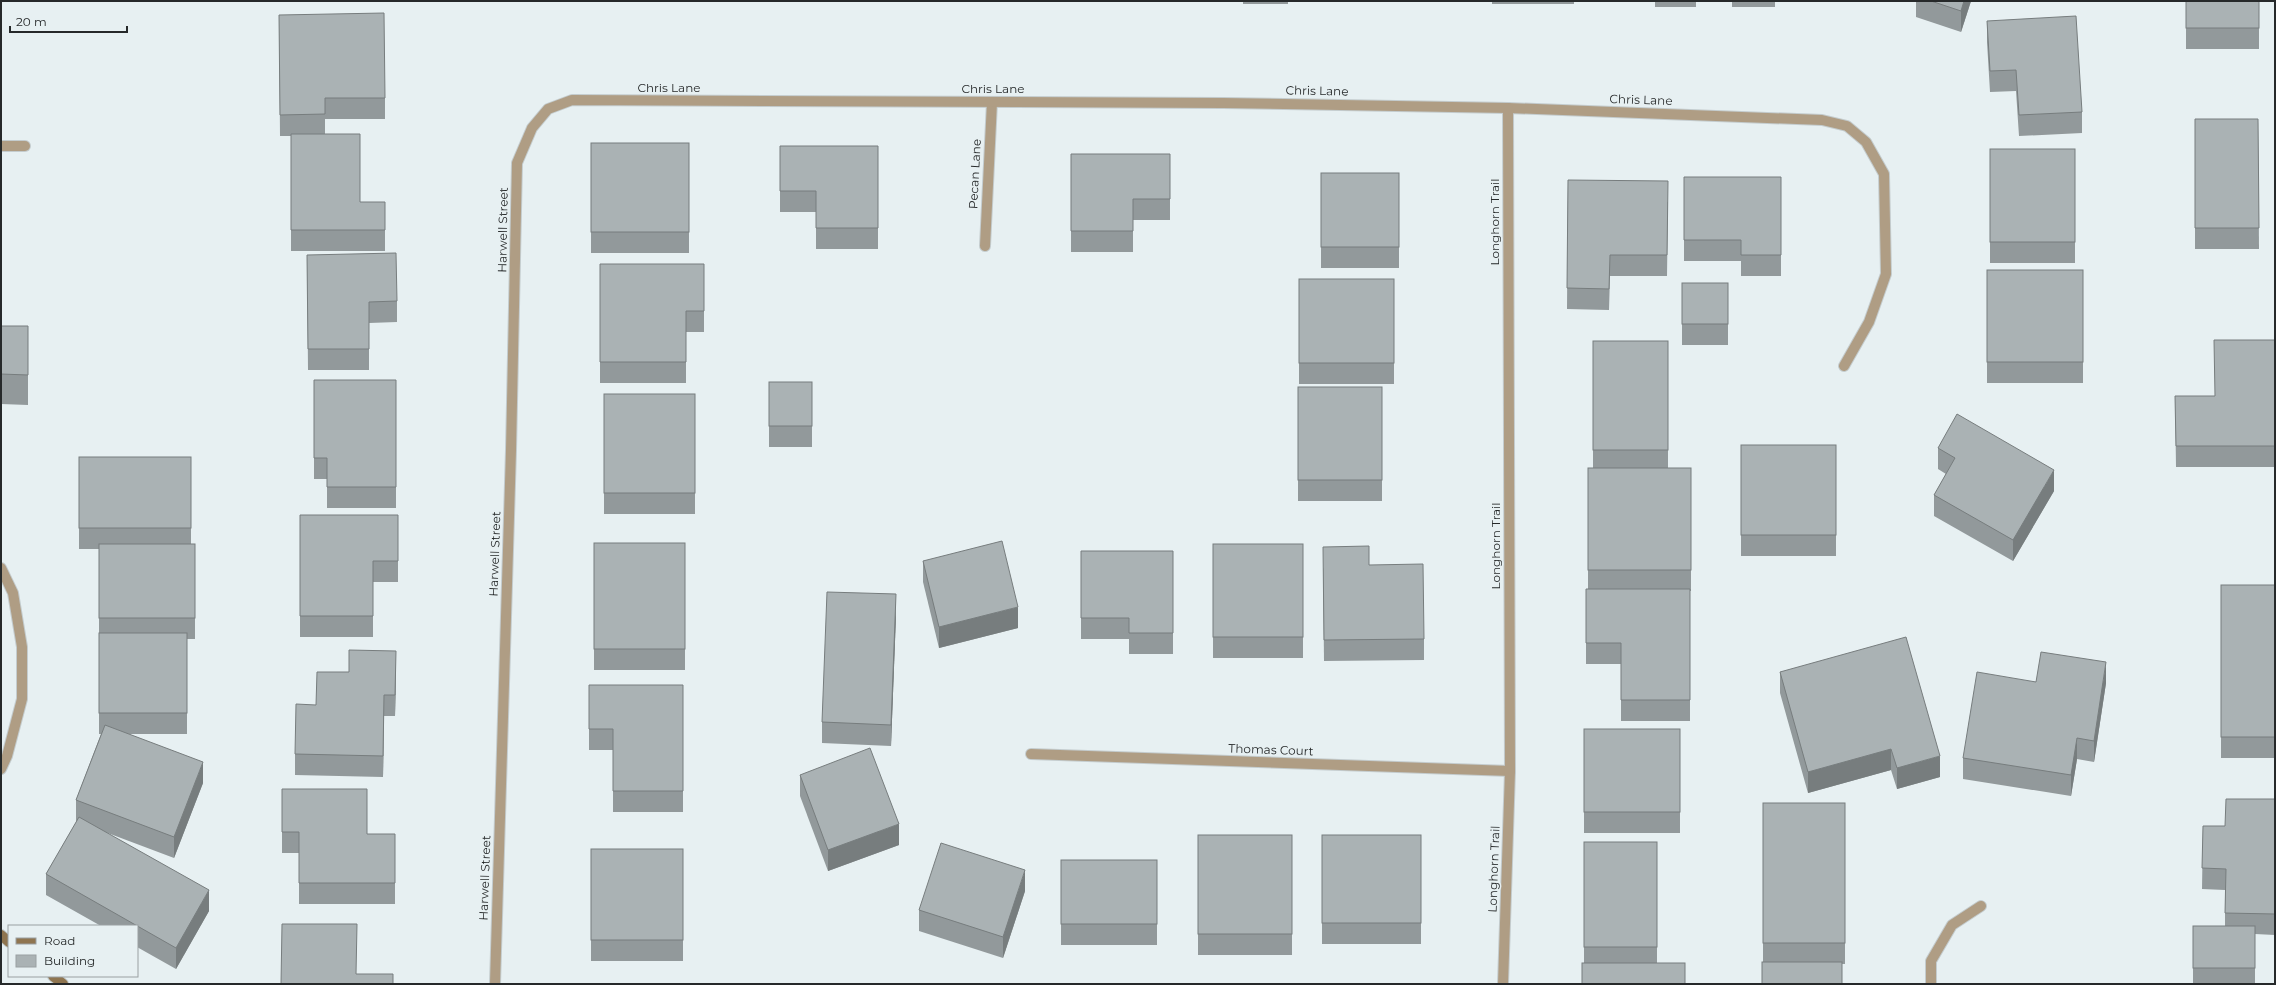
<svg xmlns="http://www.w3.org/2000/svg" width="2276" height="985" viewBox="0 0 2276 985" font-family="Montserrat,sans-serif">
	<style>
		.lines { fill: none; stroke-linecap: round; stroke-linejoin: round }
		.minor-casing { stroke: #c4ccce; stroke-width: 12 }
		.secondary-casing { stroke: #c4ccce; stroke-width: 12 }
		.minor { stroke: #af9d84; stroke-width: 10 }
		.secondary { stroke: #8f7550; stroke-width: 10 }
		.wall { fill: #92999b }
		.shaded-wall { fill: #777d7e }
		.building { fill: #aab2b4; stroke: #777d7e }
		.labels { text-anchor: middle; stroke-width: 3; stroke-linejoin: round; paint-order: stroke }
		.street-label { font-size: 12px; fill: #26292a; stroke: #e7f0f2 }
	</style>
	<rect width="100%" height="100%" fill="#e7f0f2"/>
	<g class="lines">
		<defs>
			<g id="minor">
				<polyline points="1,146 25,146"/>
				<polyline points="985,246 992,102"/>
				<polyline points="1,568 13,593 22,647 22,699 7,756 1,769"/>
				<polyline points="1031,754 1510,771"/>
				<polyline points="495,984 511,450 517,163 532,128 548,109 572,100 1223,103 1508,108 1822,120 1847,126 1866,142 1884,174 1886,274 1869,322 1844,366"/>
				<polyline points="1503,984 1510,771 1508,108"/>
				<polyline points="1931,984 1931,961 1952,925 1981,906"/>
			</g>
			<g id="secondary">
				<polyline points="1,935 9,942"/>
				<polyline points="53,976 63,984"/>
			</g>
		</defs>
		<!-- minor casing -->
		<use href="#minor" class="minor-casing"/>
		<!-- secondary casing -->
		<use href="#secondary" class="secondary-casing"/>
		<!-- minor -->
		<use href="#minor" class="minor"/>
		<!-- secondary -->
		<use href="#secondary" class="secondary"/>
	</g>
	<!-- wall -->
	<g class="wall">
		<rect x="1243" y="1" width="45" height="3"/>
		<rect x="1492" y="1" width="82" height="3"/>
		<rect x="1655" y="1" width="41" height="6"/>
		<rect x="1732" y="1" width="43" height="6"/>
		<polygon points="1916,1 1971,1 1961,32 1916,17"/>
		<rect x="2186" y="1" width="73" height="48"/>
		<polygon points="279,15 385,98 385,119 325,119 325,134 360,202 385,202 385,251 291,251 291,136 280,136"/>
		<polygon points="1987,21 2082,112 2082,133 2019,136 2016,91 1990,92 1987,42"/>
		<polygon points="2195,119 2258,119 2259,249 2195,249"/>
		<rect x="591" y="143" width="98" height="110"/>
		<polygon points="780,146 878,146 878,249 816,249 816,212 780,212"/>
		<rect x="1990" y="149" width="85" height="114"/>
		<polygon points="1071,154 1170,154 1170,220 1133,220 1133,252 1071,252"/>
		<rect x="1321" y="173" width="78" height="95"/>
		<polygon points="1684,177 1781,177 1781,276 1741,276 1741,261 1684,261"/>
		<polygon points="1568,180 1668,202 1667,276 1610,276 1609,310 1567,309"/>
		<polygon points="307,255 397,301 397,322 369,323 369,370 308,370"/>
		<polygon points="600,264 704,264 704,332 686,332 686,383 600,383"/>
		<rect x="1987" y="270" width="96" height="113"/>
		<rect x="1299" y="279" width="95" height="105"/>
		<rect x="1682" y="283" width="46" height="62"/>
		<polygon points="1,326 28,355 28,405 1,404"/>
		<polygon points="2275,340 2275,467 2176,467 2175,396 2215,396"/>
		<polygon points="1593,341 1668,341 1668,468 1691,468 1691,591 1690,591 1690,721 1621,721 1621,664 1586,664 1586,589 1588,589 1588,468 1593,468"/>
		<polygon points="314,380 396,380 396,508 327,508 327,479 314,479"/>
		<rect x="769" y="382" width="43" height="65"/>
		<rect x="1298" y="387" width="84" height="114"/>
		<rect x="604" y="394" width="91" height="120"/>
		<rect x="1741" y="445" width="95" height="111"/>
		<polygon points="1938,448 2054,491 2013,561 1934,516 1934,495 1946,474 1938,469"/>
		<polygon points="79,457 191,457 191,544 195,544 195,639 187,639 187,734 129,734 203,783 174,858 105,832 209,911 176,969 137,947 137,926 101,926 46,895 46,874 77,821 76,821 76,800 101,734 99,734 99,549 79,549"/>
		<polygon points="300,515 398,515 398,582 373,582 373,637 300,637"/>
		<rect x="594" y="543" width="91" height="127"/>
		<rect x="1213" y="544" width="90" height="114"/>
		<polygon points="1081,551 1173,551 1173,654 1129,654 1129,639 1081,639"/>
		<polygon points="923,561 1018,628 939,648 923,582"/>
		<polygon points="1323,568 1424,639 1424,660 1324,661"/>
		<rect x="2221" y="585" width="54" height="173"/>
		<polygon points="896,615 891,746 822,743 822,722"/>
		<polygon points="396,672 395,716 384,716 383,777 295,775 295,754 316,705"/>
		<polygon points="1780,672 1940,777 1897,789 1891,770 1808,793 1780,693"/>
		<polygon points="2036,682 2106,683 2094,762 2077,759 2071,796 1963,779 1963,758"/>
		<polygon points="589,685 683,685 683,812 613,812 613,750 589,750"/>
		<rect x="1584" y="729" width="96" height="104"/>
		<polygon points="800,775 899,845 828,871 800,796"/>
		<polygon points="282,789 367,834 395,834 395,904 299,904 299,853 282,853"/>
		<polygon points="2275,799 2275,935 2255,934 2255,984 2193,984 2193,926 2225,926 2225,890 2202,889 2203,826 2225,826"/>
		<polygon points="1763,803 1845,803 1845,964 1763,962"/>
		<rect x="1198" y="835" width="94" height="120"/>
		<rect x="1322" y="835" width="99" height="109"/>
		<rect x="1584" y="842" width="73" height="121"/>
		<rect x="591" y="849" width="92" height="112"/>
		<rect x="1061" y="860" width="96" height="85"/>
		<polygon points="1025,891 1003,958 919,931 919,910"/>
	</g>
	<!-- shaded-wall -->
	<g class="shaded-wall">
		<polygon points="1964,1 1971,1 1961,32 1961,11"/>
		<polygon points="2054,470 2054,491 2013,561 2013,540"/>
		<polygon points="896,594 896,615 891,746 891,725"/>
		<polygon points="1018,607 1018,628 939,648 939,627"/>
		<polygon points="396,651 396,672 395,716 395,695"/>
		<polygon points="2106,662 2106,683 2094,762 2094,741"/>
		<polygon points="384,695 384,716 383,777 383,756"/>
		<polygon points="2077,738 2077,759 2071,796 2071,775"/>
		<polygon points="1891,749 1891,770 1808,793 1808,772"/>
		<polygon points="1940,756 1940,777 1897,789 1897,768"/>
		<polygon points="203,762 203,783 174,858 174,837"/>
		<polygon points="899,824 899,845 828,871 828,850"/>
		<polygon points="1025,870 1025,891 1003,958 1003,937"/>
		<polygon points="209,890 209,911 176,969 176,948"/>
	</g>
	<!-- building -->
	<g class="building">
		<polygon points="1931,1 1964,1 1961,11"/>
		<rect x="2186" y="1" width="73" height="27"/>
		<polygon points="384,13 385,98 325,98 325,114 280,115 279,15"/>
		<polygon points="2076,16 2082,112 2019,115 2016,70 1990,71 1987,21"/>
		<polygon points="2195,119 2258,119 2259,228 2195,228"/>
		<polygon points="291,134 360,134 360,202 385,202 385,230 291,230"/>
		<rect x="591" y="143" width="98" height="89"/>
		<polygon points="780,146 878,146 878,228 816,228 816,191 780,191"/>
		<rect x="1990" y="149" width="85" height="93"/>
		<polygon points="1071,154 1170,154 1170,199 1133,199 1133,231 1071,231"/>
		<rect x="1321" y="173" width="78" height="74"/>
		<polygon points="1684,177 1781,177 1781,255 1741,255 1741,240 1684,240"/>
		<polygon points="1568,180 1668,181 1667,255 1610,255 1609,289 1567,288"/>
		<polygon points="396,253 397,301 369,302 369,349 308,349 307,255"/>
		<polygon points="600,264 704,264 704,311 686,311 686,362 600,362"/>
		<rect x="1987" y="270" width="96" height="92"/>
		<rect x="1299" y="279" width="95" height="84"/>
		<rect x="1682" y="283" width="46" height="41"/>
		<polygon points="1,326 28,326 28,375 1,374"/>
		<polygon points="2214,340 2275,340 2275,446 2176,446 2175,396 2215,396"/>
		<rect x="1593" y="341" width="75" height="109"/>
		<polygon points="314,380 396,380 396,487 327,487 327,458 314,458"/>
		<rect x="769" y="382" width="43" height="44"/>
		<rect x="1298" y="387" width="84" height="93"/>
		<rect x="604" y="394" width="91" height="99"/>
		<polygon points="1957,414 2054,470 2013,540 1934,495 1955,458 1938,448"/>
		<rect x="1741" y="445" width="95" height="90"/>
		<rect x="79" y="457" width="112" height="71"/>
		<rect x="1588" y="468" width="103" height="102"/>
		<polygon points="300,515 398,515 398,561 373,561 373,616 300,616"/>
		<polygon points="1002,541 1018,607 939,627 923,561"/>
		<rect x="594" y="543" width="91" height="106"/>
		<rect x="99" y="544" width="96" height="74"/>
		<rect x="1213" y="544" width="90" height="93"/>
		<polygon points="1369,546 1369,565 1423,564 1424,639 1324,640 1323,547"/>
		<polygon points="1081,551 1173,551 1173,633 1129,633 1129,618 1081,618"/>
		<rect x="2221" y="585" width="54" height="152"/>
		<polygon points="1586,589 1690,589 1690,700 1621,700 1621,643 1586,643"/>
		<polygon points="827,592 896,594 891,725 822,722"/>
		<rect x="99" y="633" width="88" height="80"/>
		<polygon points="1906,637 1940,756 1897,768 1891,749 1808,772 1780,672"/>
		<polygon points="349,650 396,651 395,695 384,695 383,756 295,754 296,704 316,705 317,672 349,672"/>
		<polygon points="2041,652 2106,662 2094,741 2077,738 2071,775 1963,758 1977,672 2036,682"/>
		<polygon points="589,685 683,685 683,791 613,791 613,729 589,729"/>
		<polygon points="105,725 203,762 174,837 76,800"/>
		<rect x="1584" y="729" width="96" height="83"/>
		<polygon points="870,748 899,824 828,850 800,775"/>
		<polygon points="282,789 367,789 367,834 395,834 395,883 299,883 299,832 282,832"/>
		<polygon points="2226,799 2275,799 2275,914 2225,913 2226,869 2202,868 2203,826 2225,826"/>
		<rect x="1763" y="803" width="82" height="140"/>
		<polygon points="79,817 209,890 176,948 46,874"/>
		<rect x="1198" y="835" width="94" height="99"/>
		<rect x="1322" y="835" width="99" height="88"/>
		<rect x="1584" y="842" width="73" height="105"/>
		<polygon points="941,843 1025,870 1003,937 919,910"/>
		<rect x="591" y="849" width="92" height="91"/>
		<rect x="1061" y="860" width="96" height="64"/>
		<polygon points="282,924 357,924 356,974 393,974 393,984 281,984"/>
		<rect x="2193" y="926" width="62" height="42"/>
		<rect x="1762" y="962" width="80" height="22"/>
		<rect x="1582" y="963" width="103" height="21"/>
	</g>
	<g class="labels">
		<!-- street labels -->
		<g class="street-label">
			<text x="669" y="92">Chris Lane</text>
			<text x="993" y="93">Chris Lane</text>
			<text transform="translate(1317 91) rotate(1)" y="4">Chris Lane</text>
			<text transform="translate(1641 100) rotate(2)" y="4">Chris Lane</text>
			<text transform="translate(975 174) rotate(-87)" y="4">Pecan Lane</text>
			<text transform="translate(1495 222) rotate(-90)" y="4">Longhorn Trail</text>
			<text transform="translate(503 230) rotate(-89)" y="4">Harwell Street</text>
			<text transform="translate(1496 546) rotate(-90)" y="4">Longhorn Trail</text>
			<text transform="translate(495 554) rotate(-88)" y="4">Harwell Street</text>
			<text transform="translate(1271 750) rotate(2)" y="4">Thomas Court</text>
			<text transform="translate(1494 869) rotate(-88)" y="4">Longhorn Trail</text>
			<text transform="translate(485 878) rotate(-88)" y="4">Harwell Street</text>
		</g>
	</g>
	<!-- border -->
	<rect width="2276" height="985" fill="none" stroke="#26292a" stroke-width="4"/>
	<!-- legend -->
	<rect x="8" y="925" width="130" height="52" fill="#e7f0f2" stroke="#9aa0a2"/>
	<rect x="16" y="938" width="20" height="6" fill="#8f7550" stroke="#9aa0a2"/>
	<text x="44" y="945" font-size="12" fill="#26292a">Road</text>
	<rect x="16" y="955" width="20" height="12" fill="#aab2b4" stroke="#9aa0a2"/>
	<text x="44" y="965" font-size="12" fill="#26292a">Building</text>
	<!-- scale -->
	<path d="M10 26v6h117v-6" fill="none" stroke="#26292a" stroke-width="2"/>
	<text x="16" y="26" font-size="12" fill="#26292a" stroke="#e7f0f2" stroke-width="3" paint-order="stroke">20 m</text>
</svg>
